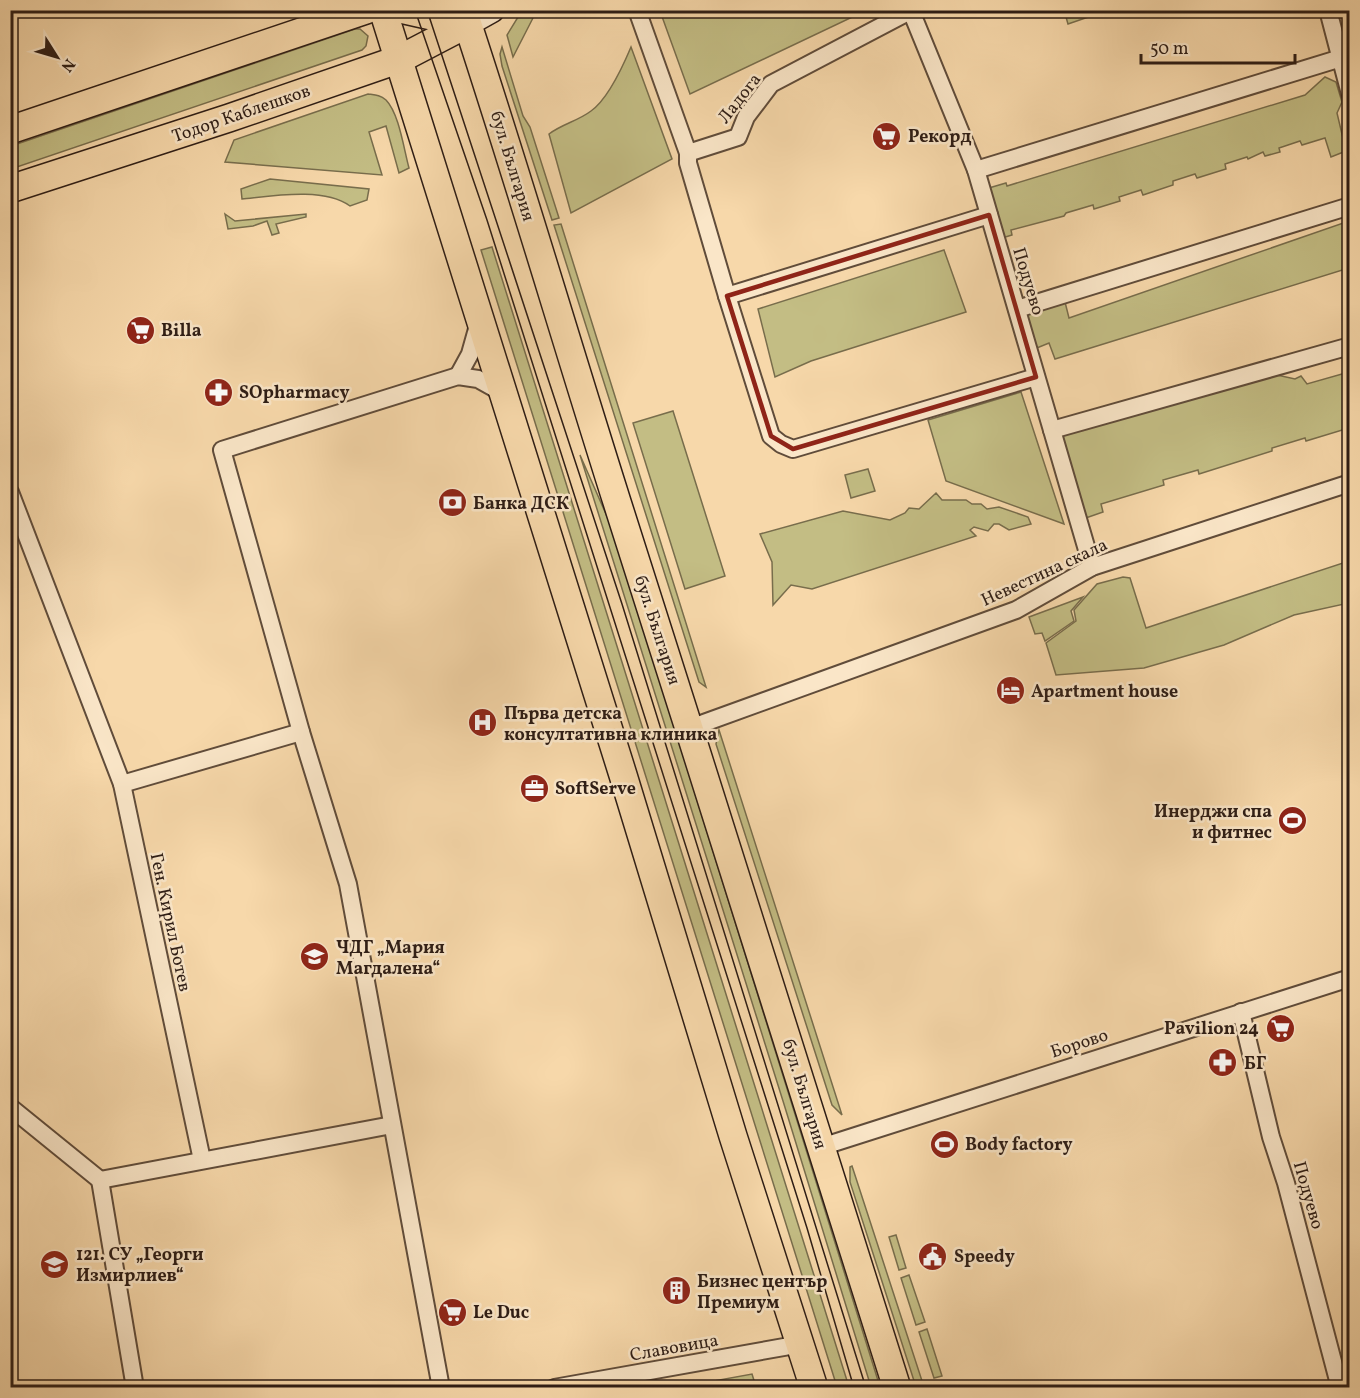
<svg xmlns="http://www.w3.org/2000/svg" width="1360" height="1398" viewBox="0 0 1360 1398" font-family="Vollkorn,serif">
	<style>
		.green { fill: #c3bd84; stroke: #786d4c; stroke-width: 1.5 }
		.lines { fill: none; stroke-linecap: round; stroke-linejoin: round }
		.minor-casing { stroke: #604c3a; stroke-width: 20 }
		.secondary-casing { stroke: #2e1d15; stroke-width: 27 }
		.primary-casing { stroke: #2e1d15; stroke-width: 30 }
		.minor { stroke: #fae6c8; stroke-width: 16 }
		.secondary { stroke: #fae6c8; stroke-width: 24 }
		.primary { stroke: #f7d8aa; stroke-width: 27 }
		.tram { stroke: #2e1d15; stroke-width: 1.5 }
		.marked { fill: none; stroke: #8f2418; stroke-width: 4.5; stroke-linejoin: round }
		.labels { text-anchor: middle; stroke-width: 5; stroke-linejoin: round; paint-order: stroke }
		.street-label { font-size: 18px; fill: #2e1d15; stroke: #fae6c8 }
		.poi-label { font-size: 18px; font-weight: bold; fill: #2e1d15; stroke: #fae6c8; text-anchor: start }
	</style>
	<rect width="100%" height="100%" fill="#f7d8aa"/>
	<filter id="stains"><feTurbulence type="fractalNoise" baseFrequency=".00333" numOctaves="4"/><feColorMatrix values="0 0 0 0 .2 0 0 0 0 .09 0 0 0 0 .02 0 0 0 .5 -.17"/></filter>
	<radialGradient id="worn" r=".72"><stop offset=".6" stop-color="#630" stop-opacity="0"/><stop offset="1" stop-color="#630" stop-opacity=".3"/></radialGradient>
	<!-- green -->
	<g class="green">
		<polygon points="709,10 865,10 865,11 690,94 660,11 689,11 691,16"/>
		<polygon points="1064,10 1106,10 1106,11 1068,24"/>
		<polygon points="527,11 547,12 534,16 513,57 507,35 518,17"/>
		<polygon points="355,29 360,29 368,36 366,46 362,50 11,169 11,146"/>
		<polygon points="502,47 523,116 530,127 559,218 552,220 502,66 500,54"/>
		<path d="M631,47L672,159L571,213L549,134C562,124 578,121 591,111C608,99 623,66 631,47Z"/>
		<polygon points="1325,77 1336,82 1342,102 1337,113 1346,151 1331,157 1325,138 1302,145 1300,141 1279,148 1280,152 1265,156 1263,152 1248,159 1247,157 1225,164 1226,169 1197,178 1195,174 1173,181 1173,185 1143,195 1141,190 1119,197 1120,201 1094,209 1093,205 1066,213 1064,216 1011,230 1012,235 1002,238 982,190 1006,183 1007,186 1305,95"/>
		<path d="M368,94C375,95 380,95 386,100C399,113 404,150 409,168L399,173L386,126L369,132L382,175L225,162L234,140Z"/>
		<path d="M270,179L369,189L367,200L350,206C324,187 272,196 242,199L241,189Z"/>
		<polygon points="225,214 235,221 306,214 306,217 276,224 279,233 272,235 267,221 253,226 228,229"/>
		<polygon points="1349,221 1349,268 1055,359 1049,343 1032,350 1021,312 1064,298 1069,318"/>
		<polygon points="561,224 706,687 699,682 554,225"/>
		<polygon points="492,247 849,1387 837,1387 481,250"/>
		<polygon points="944,250 966,312 811,361 775,377 758,309"/>
		<polygon points="1349,372 1349,428 1306,441 1305,438 1272,448 1272,451 1199,474 1198,470 1163,480 1164,485 1101,504 1103,512 1080,520 1053,430 1277,375 1295,379 1301,376 1307,384"/>
		<polygon points="1021,392 1064,524 946,481 928,420"/>
		<polygon points="673,411 725,576 685,589 633,423"/>
		<polygon points="580,455 613,530 880,1387 871,1387 783,1101"/>
		<polygon points="868,469 875,491 851,498 845,475"/>
		<polygon points="936,493 942,500 966,500 972,504 981,504 987,509 999,507 1028,517 1031,524 1009,530 999,524 994,524 988,531 974,527 970,530 976,536 812,589 791,585 773,605 772,562 760,534 843,511 890,520 905,513 909,508 919,509"/>
		<polygon points="1349,561 1349,603 1294,615 1224,645 1144,668 1056,675 1046,643 1076,621 1074,610 1097,584 1123,577 1130,578 1146,628"/>
		<polygon points="1083,597 1071,611 1074,621 1045,641 1042,633 1035,634 1029,617"/>
		<polygon points="719,730 842,1115 832,1105 716,744"/>
		<polygon points="852,1166 924,1387 916,1387 850,1182 850,1167"/>
		<polygon points="896,1235 906,1268 899,1270 889,1237"/>
		<polygon points="909,1275 925,1322 916,1325 901,1278"/>
		<polygon points="927,1329 942,1376 934,1378 919,1332"/>
		<polygon points="752,1374 756,1387 681,1387"/>
	</g>
	<g class="lines">
		<defs>
			<g id="minor">
				<polyline points="637,10 688,153 688,163 727,296 771,436 781,444 793,449 1036,377"/>
				<polyline points="1328,10 1350,94"/>
				<polyline points="911,11 976,170 1092,567"/>
				<polyline points="688,153 738,137 746,117 771,84 912,10"/>
				<polyline points="976,170 1341,58"/>
				<polyline points="727,296 989,215"/>
				<polyline points="1017,309 1350,206"/>
				<polyline points="458,376 470,354 479,322"/>
				<polyline points="1052,430 1350,346"/>
				<polyline points="10,492 122,784 202,1160"/>
				<polyline points="690,728 1016,610 1092,567 1350,483"/>
				<polyline points="122,784 301,732"/>
				<polyline points="1241,1012 1271,1137 1286,1183 1340,1388"/>
				<polyline points="10,1107 100,1180"/>
				<polyline points="821,1147 1350,978"/>
				<polyline points="100,1180 392,1125"/>
				<polyline points="100,1180 135,1388"/>
				<polyline points="441,1388 348,884 301,732 222,450 458,376 478,379 503,393"/>
				<polyline points="554,1388 801,1344"/>
			</g>
			<polyline id="secondary" points="467,24 492,10"/>
			<g id="primary">
				<polyline points="383,10 623,775 733,1136 814,1388"/>
				<polyline points="405,10 467,24"/>
				<path d="M463,10C517,173 565,338 617,502C711,797 804,1092 897,1388"/>
				<polyline points="10,130 366,10"/>
				<polyline points="10,189 229,118 400,59 467,24"/>
			</g>
		</defs>
		<!-- minor casing -->
		<use href="#minor" class="minor-casing"/>
		<!-- secondary casing -->
		<use href="#secondary" class="secondary-casing"/>
		<!-- primary casing -->
		<use href="#primary" class="primary-casing"/>
		<!-- minor -->
		<use href="#minor" class="minor"/>
		<!-- secondary -->
		<use href="#secondary" class="secondary"/>
		<!-- primary -->
		<use href="#primary" class="primary"/>
		<!-- tram -->
		<g class="tram">
			<polyline points="415,10 487,220 807,1228 854,1388"/>
			<polyline points="427,10 622,604 866,1388"/>
		</g>
	</g>
	<!-- marked area -->
	<path class="marked" d="M989,215L1036,377L793,449L771,436L727,296Z"/>
	<!-- icons -->
	<defs>
		<symbol id="supermarket-disc" viewBox="-11 -11 22 22"><circle r="9.5" fill="#8f2418" stroke="#fae6c8"/><path d="M-6-5.5h2.5l.6 2H6L4.5 2H-2.5L-4.4-4H-6ZM-1.5 3.2a1.3 1.3 0 1 0 .1 0ZM3 3.2a1.3 1.3 0 1 0 .1 0Z" fill="#fff"/></symbol>
		<symbol id="pharmacy-disc" viewBox="-11 -11 22 22"><circle r="9.5" fill="#8f2418" stroke="#fae6c8"/><path d="M-2-6h4v4h4v4h-4v4h-4v-4h-4v-4h4Z" fill="#fff"/></symbol>
		<symbol id="bank-disc" viewBox="-11 -11 22 22"><circle r="9.5" fill="#8f2418" stroke="#fae6c8"/><path d="M-6-4H6V4H-6ZM0-2.3a2.3 2.3 0 1 0 0 4.6a2.3 2.3 0 1 0 0-4.6Z" fill="#fff"/></symbol>
		<symbol id="hotel-disc" viewBox="-11 -11 22 22"><circle r="9.5" fill="#8f2418" stroke="#fae6c8"/><path d="M-6-4.5h1.5V1H6V5H4.5V3h-9V5H-6ZM-4 0a1.8 1.8 0 1 1 3.6 0ZM.5 0V-2.5h3Q6-2.5 6 0Z" fill="#fff"/></symbol>
		<symbol id="hospital-disc" viewBox="-11 -11 22 22"><circle r="9.5" fill="#8f2418" stroke="#fae6c8"/><path d="M-5-5h3v3.5h4V-5h3V5h-3V1.5h-4V5h-3Z" fill="#fff"/></symbol>
		<symbol id="office-disc" viewBox="-11 -11 22 22"><circle r="9.5" fill="#8f2418" stroke="#fae6c8"/><path d="M-6-3h4V-5.5h4V-3h4V5H-6ZM-1-4.5V-3h2v-1.5ZM-6 0V1H6V0Z" fill="#fff"/></symbol>
		<symbol id="stadium-disc" viewBox="-11 -11 22 22"><circle r="9.5" fill="#8f2418" stroke="#fae6c8"/><path d="M0-5a6.5 5 0 1 0 0 10a6.5 5 0 1 0 0-10ZM-3.5-1.8h7v3.6h-7Z" fill="#fff"/></symbol>
		<symbol id="school-disc" viewBox="-11 -11 22 22"><circle r="9.5" fill="#8f2418" stroke="#fae6c8"/><path d="M0-5L7-2L0 1L-7-2ZM-4 1L0 2.5L4 1V4Q0 6-4 4Z" fill="#fff"/></symbol>
		<symbol id="civic-disc" viewBox="-11 -11 22 22"><circle r="9.5" fill="#8f2418" stroke="#fae6c8"/><path d="M-.6-6.5H3V-4.5H.6V-3L4-1V1h2V6H-6V1h2V-1L-.6-3ZM-1.2 2.5V6h2.4V2.5Z" fill="#fff"/></symbol>
		<symbol id="building-disc" viewBox="-11 -11 22 22"><circle r="9.5" fill="#8f2418" stroke="#fae6c8"/><path d="M-4-6H4V6H1V3H-1V6H-4ZM-2.5-4.3h1.7v1.8h-1.7ZM.8-4.3h1.7v1.8H.8ZM-2.5-1h1.7V.8h-1.7ZM.8-1h1.7V.8H.8Z" fill="#fff"/></symbol>
	</defs>
	<g fill-rule="evenodd">
		<use href="#supermarket-disc" x="870" y="120" width="33" height="33"/>
		<use href="#supermarket-disc" x="124" y="314" width="33" height="33"/>
		<use href="#pharmacy-disc" x="202" y="376" width="33" height="33"/>
		<use href="#bank-disc" x="436" y="486" width="33" height="33"/>
		<use href="#hotel-disc" x="994" y="674" width="33" height="33"/>
		<use href="#hospital-disc" x="466" y="706" width="33" height="33"/>
		<use href="#office-disc" x="518" y="772" width="33" height="33"/>
		<use href="#stadium-disc" x="1276" y="804" width="33" height="33"/>
		<use href="#school-disc" x="298" y="940" width="33" height="33"/>
		<use href="#supermarket-disc" x="1264" y="1012" width="33" height="33"/>
		<use href="#pharmacy-disc" x="1206" y="1046" width="33" height="33"/>
		<use href="#stadium-disc" x="928" y="1128" width="33" height="33"/>
		<use href="#civic-disc" x="916" y="1240" width="33" height="33"/>
		<use href="#school-disc" x="38" y="1248" width="33" height="33"/>
		<use href="#building-disc" x="660" y="1274" width="33" height="33"/>
		<use href="#supermarket-disc" x="436" y="1296" width="33" height="33"/>
	</g>
	<g class="labels">
		<!-- street labels -->
		<g class="street-label">
			<text transform="translate(739 98) rotate(-52)" y="6">Ладога</text>
			<text transform="translate(241 113) rotate(-19)" y="6">Тодор Каблешков</text>
			<text transform="translate(513 166) rotate(73)" y="6">бул. България</text>
			<text transform="translate(1029 281) rotate(73)" y="6">Подуево</text>
			<text transform="translate(1044 572) rotate(-25)" y="6">Невестина скала</text>
			<text transform="translate(658 630) rotate(72)" y="6">бул. България</text>
			<text transform="translate(171 922) rotate(78)" y="6">Ген. Кирил Ботев</text>
			<text transform="translate(1079 1043) rotate(-18)" y="6">Борово</text>
			<text transform="translate(805 1094) rotate(73)" y="6">бул. България</text>
			<text transform="translate(1309 1195) rotate(74)" y="6">Подуево</text>
			<text transform="translate(674 1347) rotate(-10)" y="6">Славовица</text>
		</g>
		<!-- poi labels -->
		<g class="poi-label">
			<text x="908" y="142">Рекорд</text>
			<text x="161" y="336">Billa</text>
			<text x="239" y="398">SOpharmacy</text>
			<text x="473" y="509">Банка ДСК</text>
			<text x="1031" y="697">Apartment house</text>
			<text x="504" y="719">Първа детска<tspan x="504" dy="21">консултативна клиника</tspan></text>
			<text x="555" y="794">SoftServe</text>
			<text x="1272" y="817" text-anchor="end">Инерджи спа<tspan x="1272" dy="21">и фитнес</tspan></text>
			<text x="336" y="953">ЧДГ „Мария<tspan x="336" dy="21">Магдалена“</tspan></text>
			<text x="1259" y="1034" text-anchor="end">Pavilion 24</text>
			<text x="1244" y="1069">БГ</text>
			<text x="965" y="1150">Body factory</text>
			<text x="76" y="1260">121. СУ „Георги<tspan x="76" dy="21">Измирлиев“</tspan></text>
			<text x="954" y="1262">Speedy</text>
			<text x="697" y="1287">Бизнес център<tspan x="697" dy="21">Премиум</tspan></text>
			<text x="473" y="1318">Le Duc</text>
		</g>
	</g>
	<!-- margin -->
	<rect width="1360" height="1398" fill="none" stroke="#f7d8aa" stroke-width="36"/>
	<rect x="12" y="12" width="1336" height="1374" fill="none" stroke="#2e1d15" stroke-width="3"/>
	<rect x="18" y="18" width="1324" height="1362" fill="none" stroke="#2e1d15" stroke-width="1.5"/>
	<!-- north arrow -->
	<g transform="translate(57 57) rotate(127)" stroke="#fae6c8" stroke-width="4.5" paint-order="stroke">
	<path d="M0-4.5L10 22L0 15L-10 22Z" fill="#2e1d15"/>
	<text y="-9" font-size="16" font-weight="bold" text-anchor="middle" fill="#2e1d15">N</text>
	</g>
	<!-- scale -->
	<path d="M1141 54v9h154v-9" fill="none" stroke="#2e1d15" stroke-width="3"/>
	<text x="1150" y="54" font-size="18" fill="#2e1d15" stroke="#fae6c8" stroke-width="4.5" paint-order="stroke">50 m</text>
	<rect width="100%" height="100%" filter="url(#stains)"/>
	<rect width="100%" height="100%" fill="url(#worn)"/>
</svg>
